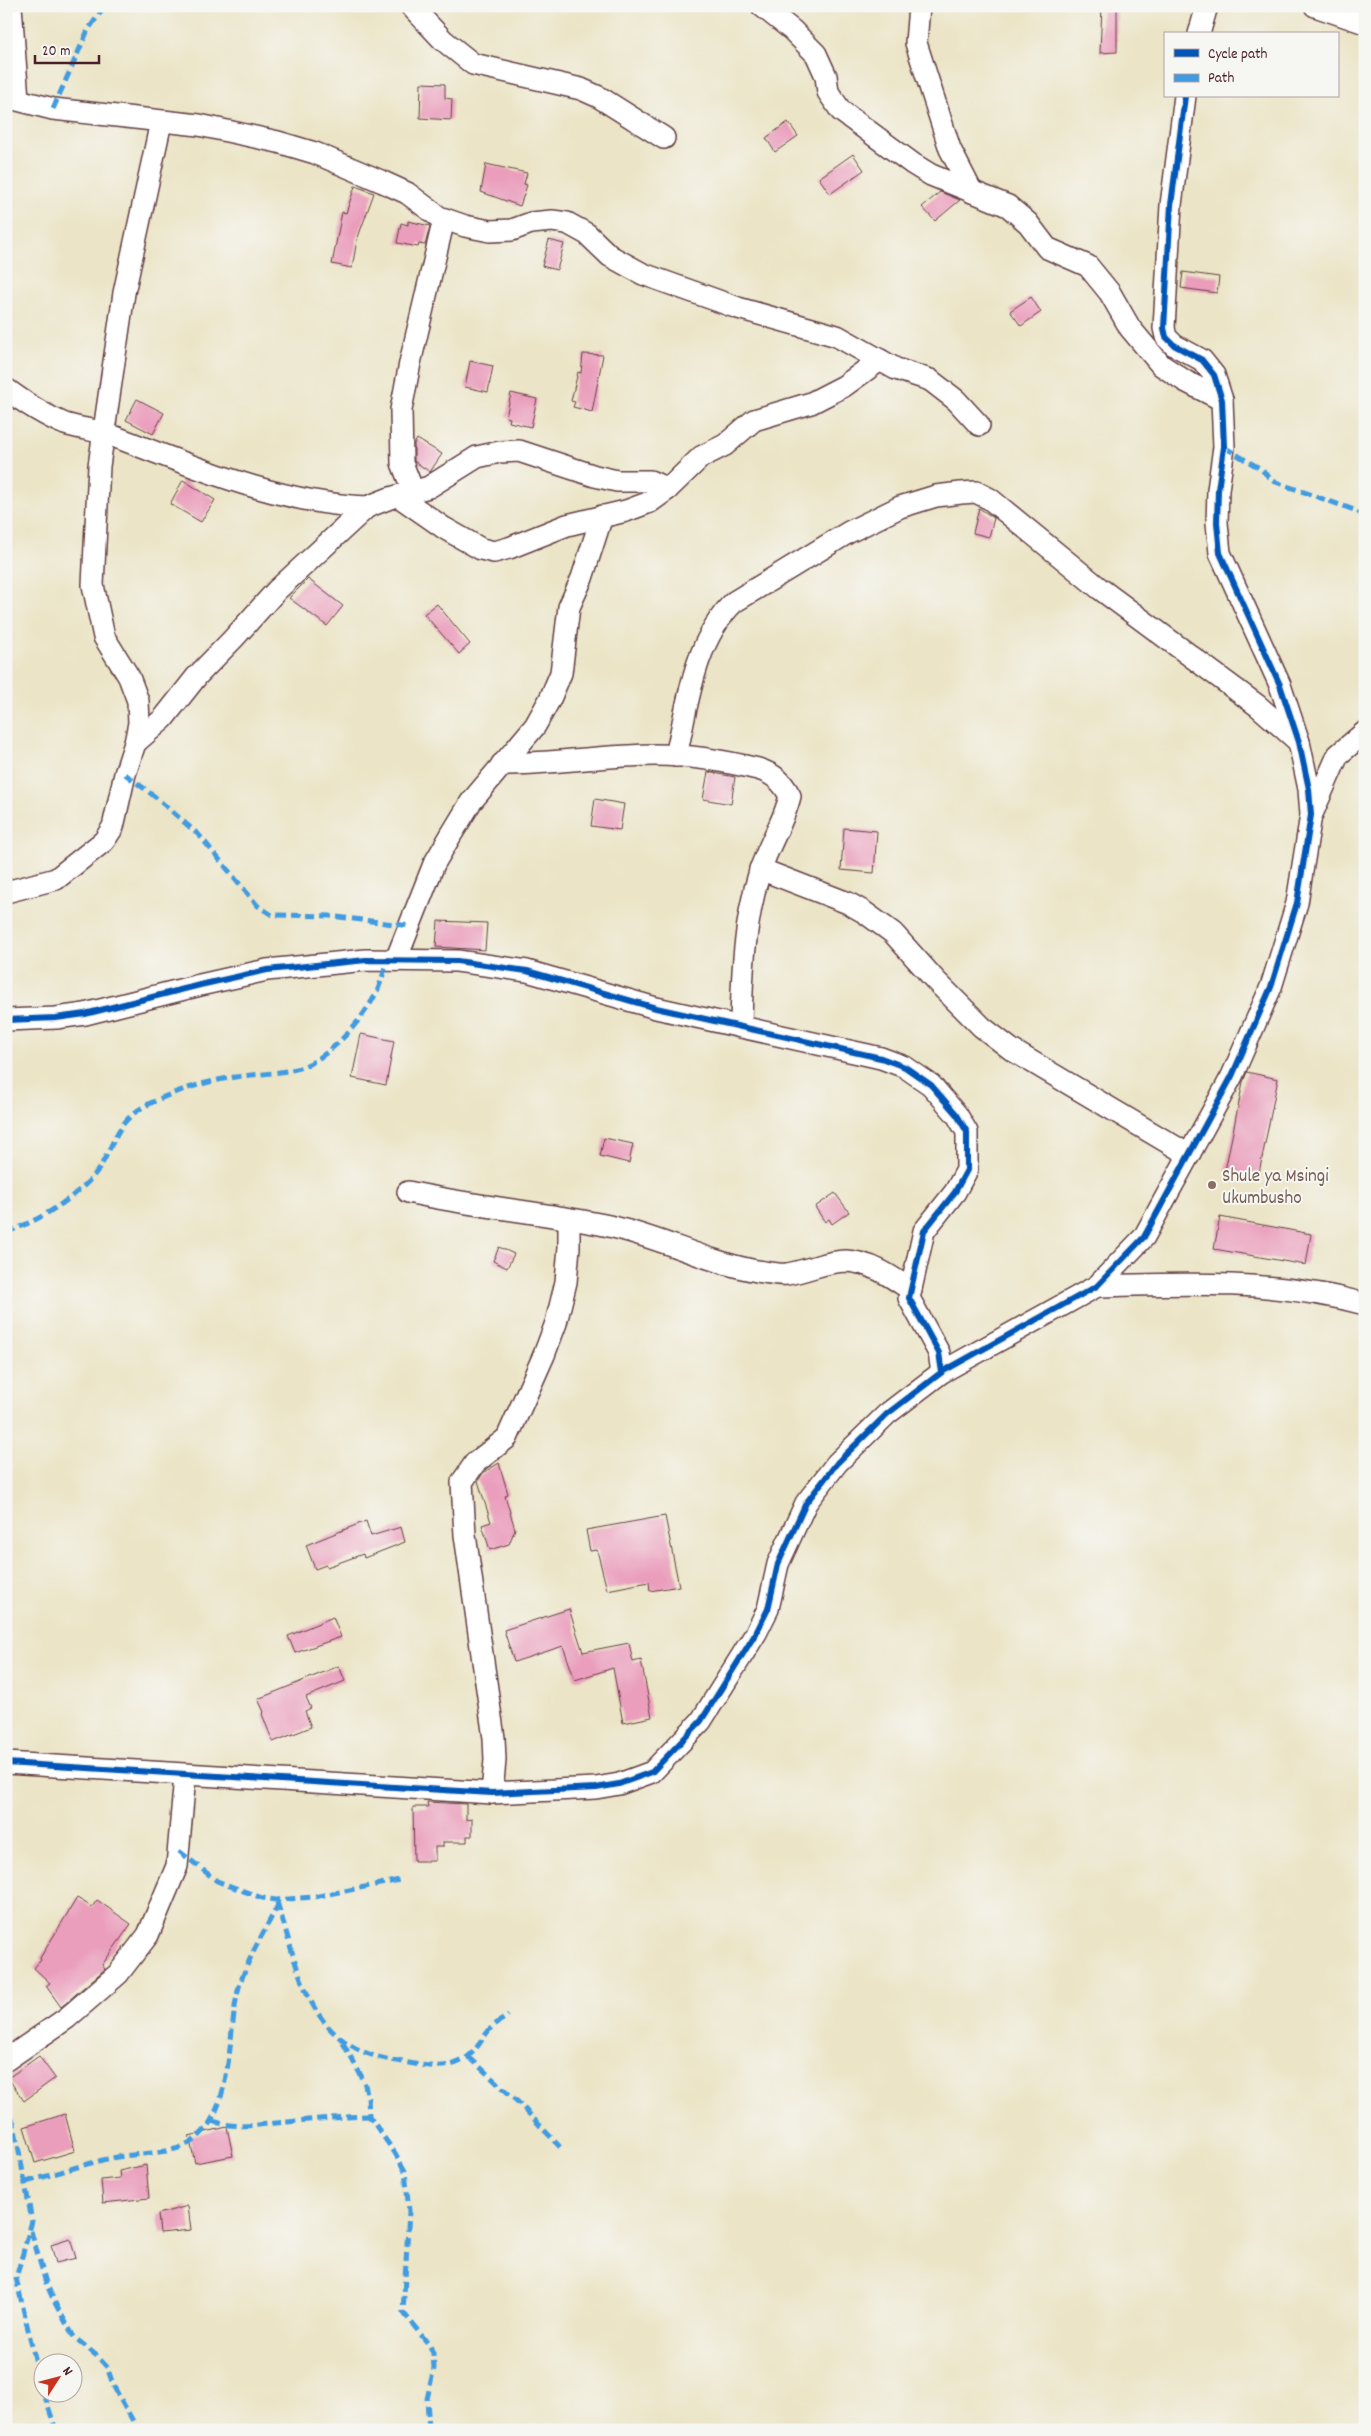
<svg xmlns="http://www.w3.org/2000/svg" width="1371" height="2436" viewBox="0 0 1371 2436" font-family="Dekko,sans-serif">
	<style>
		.building { fill: #ea9ebc }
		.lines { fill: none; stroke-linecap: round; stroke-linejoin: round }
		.minor-casing { stroke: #623d42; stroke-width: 24 }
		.minor { stroke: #fff; stroke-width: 21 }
		.quiet { stroke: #409be1; stroke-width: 5; stroke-dasharray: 10 5; stroke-linecap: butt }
		.cycleway-casing { stroke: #f6f6f2; stroke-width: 9 }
		.cycleway { stroke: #0057b8; stroke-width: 6 }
		.education-dot { fill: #8d6e63; stroke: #f6f6f2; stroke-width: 2 }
		.labels { text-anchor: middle; stroke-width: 4; stroke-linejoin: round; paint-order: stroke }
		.education-label { font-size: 19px; fill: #785e54; stroke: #f6f6f2; text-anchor: start }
	</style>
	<rect width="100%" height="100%" fill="#f6f6f2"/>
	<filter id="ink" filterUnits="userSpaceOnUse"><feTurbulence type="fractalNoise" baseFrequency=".02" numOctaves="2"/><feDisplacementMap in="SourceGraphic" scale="10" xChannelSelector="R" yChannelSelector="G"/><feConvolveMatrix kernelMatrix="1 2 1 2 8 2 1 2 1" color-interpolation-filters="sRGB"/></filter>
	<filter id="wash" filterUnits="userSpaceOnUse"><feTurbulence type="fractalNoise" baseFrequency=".0096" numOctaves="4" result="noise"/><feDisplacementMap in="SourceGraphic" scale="20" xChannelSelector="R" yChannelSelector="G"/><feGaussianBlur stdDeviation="1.12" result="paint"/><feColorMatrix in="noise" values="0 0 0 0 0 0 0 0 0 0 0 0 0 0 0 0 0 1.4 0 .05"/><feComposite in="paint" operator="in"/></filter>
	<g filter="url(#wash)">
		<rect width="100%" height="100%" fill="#ebe4c6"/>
		<g id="blocks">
			<!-- building -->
			<g class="building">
				<polygon points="1102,6 1117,6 1117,52 1100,53"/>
				<polygon points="421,83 445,84 445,98 452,99 451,120 420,118"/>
				<polygon points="788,122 798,136 775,152 766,138"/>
				<polygon points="853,154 864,170 830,194 819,178"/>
				<polygon points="486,164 527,173 524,184 527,185 520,206 481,192"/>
				<polygon points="355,186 374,193 357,240 352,268 332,264 342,212 346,213"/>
				<polygon points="940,192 960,200 935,221 922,207"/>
				<polygon points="408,221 430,226 425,245 419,244 418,247 397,243 401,223 408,225"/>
				<polygon points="549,240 564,244 557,270 542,266"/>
				<polygon points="1183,272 1219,277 1217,293 1181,288"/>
				<polygon points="1031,297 1041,312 1021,326 1010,311"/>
				<polygon points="583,354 603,355 592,412 573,407 575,402 571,401 578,372 581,373"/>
				<polygon points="470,361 493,366 488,392 465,387"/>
				<polygon points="511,393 537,399 531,427 509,422 510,418 506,417"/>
				<polygon points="137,399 164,413 153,434 126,420"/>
				<polygon points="417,439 442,454 430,472 414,461 414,444"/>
				<polygon points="183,480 215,500 201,522 170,504"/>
				<polygon points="979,508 994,518 989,537 973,533"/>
				<polygon points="308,579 343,606 327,626 289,598"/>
				<polygon points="437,604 470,644 459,654 424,614"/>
				<polygon points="708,772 735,777 731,804 703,799"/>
				<polygon points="595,799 624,804 620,830 591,826"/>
				<polygon points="844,828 877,831 874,873 841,870"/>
				<polygon points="438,921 487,923 485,950 436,947"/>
				<polygon points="361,1034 394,1041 386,1085 352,1078"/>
				<polygon points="1247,1072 1278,1079 1258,1178 1225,1171 1243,1082"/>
				<polygon points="604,1138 633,1144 629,1163 600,1156"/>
				<polygon points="835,1193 849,1212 832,1224 829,1219 825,1222 815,1207"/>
				<polygon points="1220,1217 1311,1234 1306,1265 1214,1249"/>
				<polygon points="499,1247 514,1254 507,1268 493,1261"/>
				<polygon points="499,1463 508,1494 505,1496 515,1529 509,1544 490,1550 482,1525 491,1522 478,1481 483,1473"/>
				<polygon points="665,1516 679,1586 650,1591 649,1582 607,1590 597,1550 590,1551 586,1530"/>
				<polygon points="366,1521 371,1536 401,1527 405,1542 364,1558 363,1554 327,1567 326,1565 315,1569 306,1545"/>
				<polygon points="569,1609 583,1652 629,1643 633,1662 641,1660 652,1717 623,1723 613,1668 575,1680 563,1646 514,1662 504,1630"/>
				<polygon points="333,1617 341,1637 295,1653 288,1636"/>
				<polygon points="339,1666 345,1681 306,1697 311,1708 305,1711 311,1727 273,1742 262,1714 264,1712 258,1699"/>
				<polygon points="427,1802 466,1804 466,1820 472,1819 472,1836 467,1836 467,1842 443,1842 443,1847 435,1847 435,1861 414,1861 413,1807 428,1807"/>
				<polygon points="77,1898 92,1907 97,1900 131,1924 102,1965 105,1969 61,2007 46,1986 50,1983 34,1968 41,1960 40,1958"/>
				<polygon points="39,2056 55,2078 24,2101 8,2078"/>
				<polygon points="65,2114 75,2151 35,2163 24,2127"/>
				<polygon points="227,2127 233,2156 195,2163 189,2136"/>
				<polygon points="146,2165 149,2198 103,2203 101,2180 120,2178 119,2171"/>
				<polygon points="188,2206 191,2230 160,2233 158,2214"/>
				<polygon points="70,2239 76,2258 56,2263 51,2245"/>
			</g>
		</g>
	</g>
	<g filter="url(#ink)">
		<use href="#blocks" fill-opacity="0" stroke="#623d42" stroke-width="1"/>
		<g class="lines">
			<defs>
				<g id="minor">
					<polyline points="11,6 18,99"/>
					<polyline points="411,6 443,40 473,64 581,89 599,97 664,138"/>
					<polyline points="762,6 792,30 816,54 826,76 828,92 841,111 913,164 931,175 1008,206 1028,223 1047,248 1088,266 1110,293 1130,328 1161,365 1185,381 1222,400"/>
					<polyline points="919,6 916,43 950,149 972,192"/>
					<polyline points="1315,6 1365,23"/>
					<polyline points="1199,34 1207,6"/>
					<polyline points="6,97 53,109 199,125 278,142 315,153 383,182 407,193 439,217 465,226 490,231 512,230 531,223 552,221 567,223 587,234 610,256 643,274 738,308 837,336 896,369 930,380 956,400 979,425"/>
					<path d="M6,389C25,403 43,415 65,424C81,429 97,430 113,436C195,467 278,503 367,507"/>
					<polyline points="413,491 402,463 401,410 410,363 444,219"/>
					<polyline points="398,496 444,528 481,549 494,552 509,548 567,525 626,511 650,502 668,489 701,457 725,445 754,420 811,403 844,386 880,360"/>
					<polyline points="135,743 163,719 197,676 233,639 277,590 367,507 390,498 429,487 477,457 500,452 519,451 595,476 617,481 650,481 668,489"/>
					<path d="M676,756C688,703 694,641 734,602L849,532L900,507L936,496L961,493L976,492L990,499L1099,588L1258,706L1299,742"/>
					<path d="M502,764C554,764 604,755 656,755C690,755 725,761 758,769C774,774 782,781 790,796C784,822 768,845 760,871C744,922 742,974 741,1027"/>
					<polyline points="1312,814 1338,755 1365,732"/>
					<polyline points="760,869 848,903 864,912 893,933 936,981 982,1027 1012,1050 1189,1155"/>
					<polyline points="6,892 56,879 104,841 113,827 125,774 135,743 139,723 138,701 129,677 104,637 93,585 99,466 107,410 124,293 161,122"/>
					<polyline points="396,960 434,864 451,835 471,802 535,726 550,699 561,673 569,607 582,578 602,516"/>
					<polyline points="6,1020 56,1018 85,1014 200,985 267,970 366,960 457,961 527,971 656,1008 881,1058 905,1067 931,1085 957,1115 967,1132 967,1170 955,1192 924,1231 909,1298 939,1353 942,1372"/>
					<path d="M408,1192C475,1207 542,1212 609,1226C660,1237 706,1262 757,1271C766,1272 779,1275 787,1274C807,1271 826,1261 846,1261C871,1262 892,1277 911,1290"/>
					<path d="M1097,1286C1187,1283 1277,1280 1365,1304"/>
					<polyline points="6,1763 492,1793 596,1788 619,1784 652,1772 701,1721 756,1633 768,1609 778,1564 806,1503 837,1463 887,1414 942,1372 1097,1286 1144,1237 1232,1076 1271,987 1297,903 1311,815 1309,789 1299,742 1280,685 1220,553 1217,523 1218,490 1224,447 1222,400 1214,375 1202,360 1174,345 1166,337 1164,328 1171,205 1185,96"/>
					<polyline points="492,1793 495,1760 494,1738 465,1535 462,1482 475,1463 507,1438 544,1355 556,1323 566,1282 569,1247 569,1219"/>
					<polyline points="6,2060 67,2018 118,1974 148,1935 177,1866 185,1776"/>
				</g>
			</defs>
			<!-- minor casing -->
			<use href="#minor" class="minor-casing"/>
			<!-- minor -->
			<use href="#minor" class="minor"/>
			<!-- quiet -->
			<g class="quiet">
				<polyline points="53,109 88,30 105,6"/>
				<polyline points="1224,447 1261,469 1273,481 1357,511 1365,517"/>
				<polyline points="125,774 154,796 199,835 258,906 272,915 330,916 410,926"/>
				<path d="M6,1232C37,1223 88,1191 103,1162C116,1138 119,1120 145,1106C171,1092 206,1081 235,1077C255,1074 276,1074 296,1069C326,1061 358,1025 373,999C380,988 383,973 388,960"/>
				<polyline points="179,1851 217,1881 262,1898 276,1900 314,1897 400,1880"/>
				<path d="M277,1902C302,1979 308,2050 403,2062C420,2065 443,2070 459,2062C474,2056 480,2041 490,2029C495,2024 502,2020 508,2015"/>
				<polyline points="343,2043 364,2081 368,2097 369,2116 395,2153 405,2171 409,2211 403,2312 430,2346 433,2353 434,2368 427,2399 429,2430"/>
				<polyline points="469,2057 520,2104 560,2147"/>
				<polyline points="6,2103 14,2124 32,2221 16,2278 42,2389"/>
				<path d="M212,2121C243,2130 257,2124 288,2122C315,2119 342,2117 369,2116"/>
				<path d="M26,2182C56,2174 86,2163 117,2157C135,2154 169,2153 184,2146C236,2122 226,2034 239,1987C248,1958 264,1932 278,1905"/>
				<polyline points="31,2231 46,2283 56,2305 74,2337 97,2356 107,2367 114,2387 138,2430"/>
				<polyline points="44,2394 56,2430"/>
			</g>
			<defs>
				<g id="cycleway">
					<polyline points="6,1020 56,1018 85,1014 200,985 267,970 366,960 457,961 527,971 656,1008 881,1058 905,1067 931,1085 957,1115 967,1132 967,1170 955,1192 924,1231 909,1298 939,1353 942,1372"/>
					<polyline points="6,1763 492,1793 596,1788 619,1784 652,1772 701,1721 756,1633 768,1609 778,1564 806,1503 837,1463 887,1414 942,1372 1097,1286 1144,1237 1232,1076 1271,987 1297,903 1311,815 1309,789 1299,742 1280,685 1220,553 1217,523 1218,490 1224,447 1222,400 1214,375 1202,360 1174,345 1166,337 1164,328 1171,205 1185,96"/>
				</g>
			</defs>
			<!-- cycleway casing -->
			<use href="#cycleway" class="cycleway-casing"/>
			<!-- cycleway -->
			<use href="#cycleway" class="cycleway"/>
		</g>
	</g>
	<!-- markers -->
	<circle class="education-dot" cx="1212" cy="1185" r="5"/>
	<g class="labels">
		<!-- education labels -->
		<g class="education-label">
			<text x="1222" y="1181">Shule ya Msingi<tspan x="1222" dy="22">Ukumbusho</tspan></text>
		</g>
	</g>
	<!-- margin -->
	<rect width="1371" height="2436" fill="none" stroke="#f6f6f2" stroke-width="25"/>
	<!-- legend -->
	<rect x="1164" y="32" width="175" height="65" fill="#f6f6f2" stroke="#b1a0a2"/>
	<rect x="1174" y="49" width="25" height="8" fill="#0057b8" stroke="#b1a0a2"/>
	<text x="1208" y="58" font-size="15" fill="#4a1f2b">Cycle path</text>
	<rect x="1174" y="74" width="25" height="8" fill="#409be1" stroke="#b1a0a2"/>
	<text x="1208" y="82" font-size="15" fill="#4a1f2b">Path</text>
	<!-- north arrow -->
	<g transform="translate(58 2378) rotate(54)"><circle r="24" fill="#f6f6f2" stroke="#b1a0a2"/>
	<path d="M0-4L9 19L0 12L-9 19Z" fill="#c8321e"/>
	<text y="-8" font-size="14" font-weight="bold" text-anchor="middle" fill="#4a1f2b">N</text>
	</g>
	<!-- scale -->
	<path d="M35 55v8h64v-8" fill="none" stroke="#4a1f2b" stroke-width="2.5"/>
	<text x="42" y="55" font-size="15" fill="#4a1f2b" stroke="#f6f6f2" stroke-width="4" paint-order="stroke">20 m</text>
</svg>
